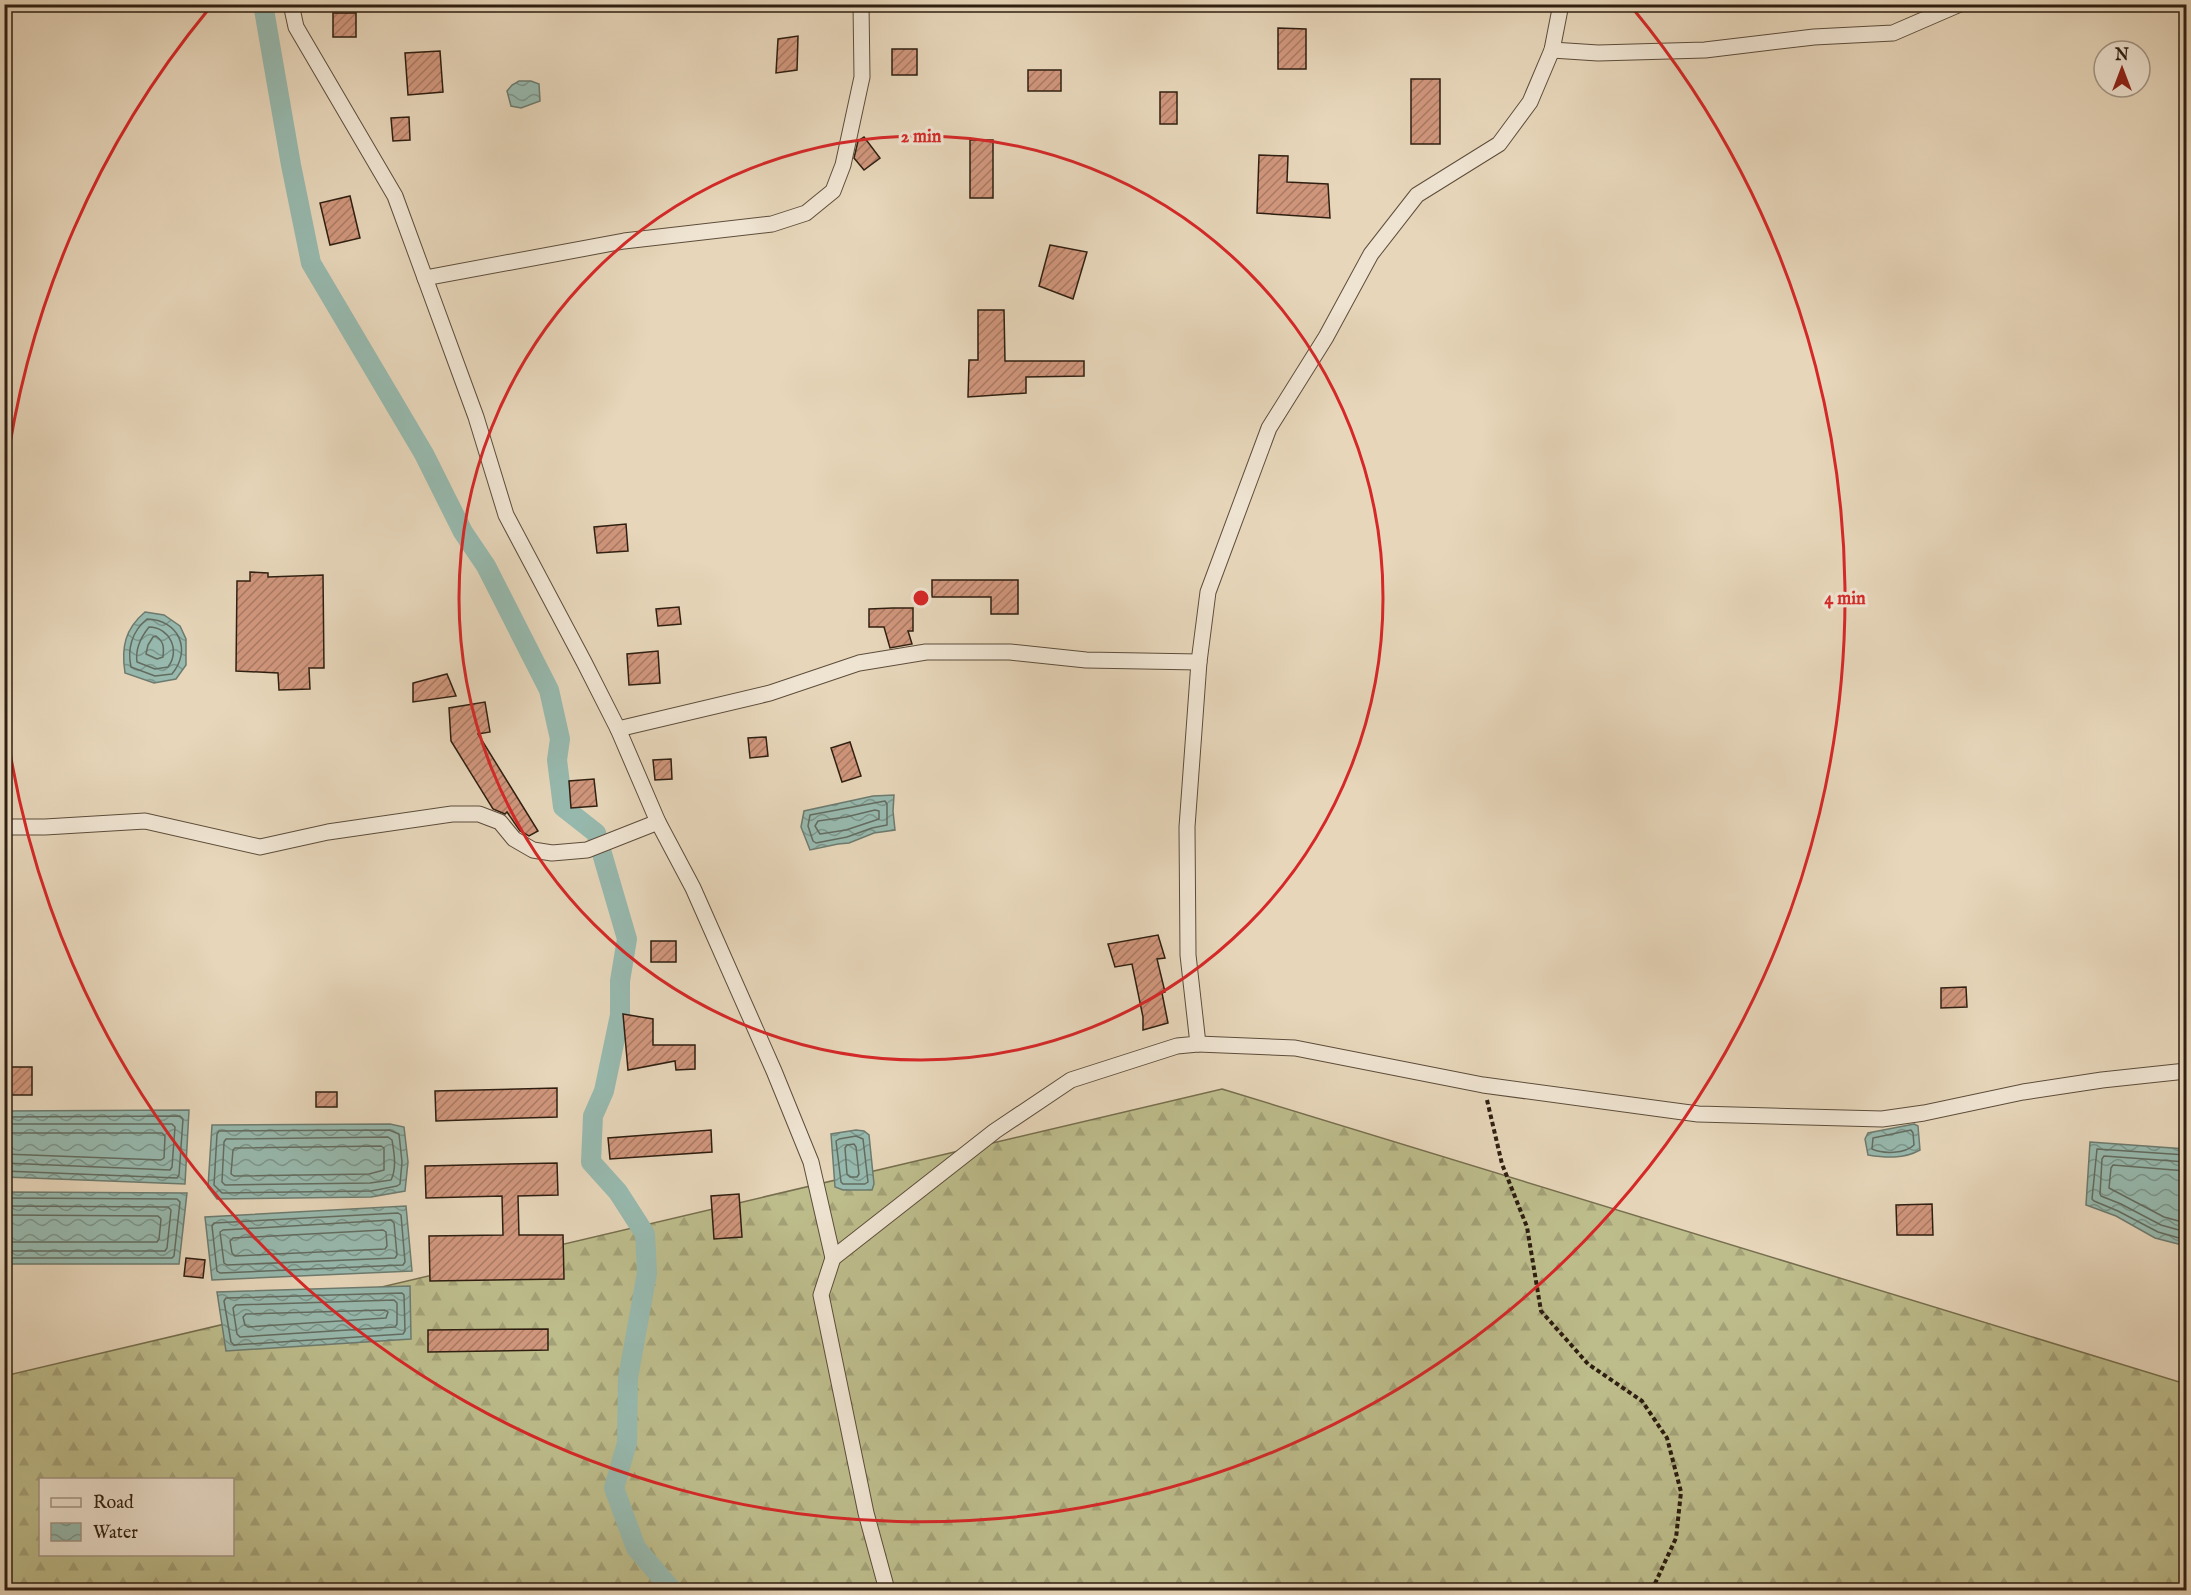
<svg xmlns="http://www.w3.org/2000/svg" width="2191" height="1595" viewBox="0 0 2191 1595" font-family="'IM FELL English',serif">
	<style>
		.forest { fill: url(#forest-firs); stroke: #766e4e; stroke-width: 1.5; fill-rule: evenodd }
		.water { fill: url(#water-waves); stroke: #6d7b6f; stroke-width: 1.5 }
		.lines { fill: none; stroke-linecap: round; stroke-linejoin: round }
		.shore { stroke: #636c60; stroke-width: 1.5 }
		.canal { stroke: #97b9ae; stroke-width: 20 }
		.building { fill: url(#building-hatch); stroke: #2f1f11; stroke-width: 1.5 }
		.street-casing { stroke: #5d4d3b; stroke-width: 17 }
		.path { stroke: #2f1f11; stroke-width: 4; stroke-dasharray: 4.5 3; stroke-linecap: butt }
		.street { stroke: #efe4d2; stroke-width: 15 }
		.ring { fill: none; stroke: #d62828; stroke-width: 3 }
		.centre { fill: #d62828; stroke: #efe4d2; stroke-width: 3 }
		.ring-label { font-size: 18px; text-anchor: middle; font-weight: bold; fill: #d62828; stroke: #efe4d2; stroke-width: 6; stroke-linejoin: round; paint-order: stroke }
	</style>
	<defs>
		<pattern id="forest-firs" width="22" height="20" patternUnits="userSpaceOnUse" patternTransform="scale(1.5)"><rect width="22" height="20" fill="#bdbc8b"/><path d="M5 1l3.5 6h-7zM16 11l3.5 6h-7z" fill="#a3a177"/></pattern>
		<pattern id="water-waves" width="16" height="10" patternUnits="userSpaceOnUse" patternTransform="scale(1.5)"><rect width="16" height="10" fill="#97b9ae"/><path d="M0 5q4-4 8 0t8 0" fill="none" stroke="#7c968c"/></pattern>
		<pattern id="building-hatch" width="6" height="6" patternUnits="userSpaceOnUse" patternTransform="scale(1.5)"><rect width="6" height="6" fill="#d0967c"/><path d="M-1 1l2-2M0 6l6-6M5 7l2-2" fill="none" stroke="#a97a64"/></pattern>
	</defs>
	<rect width="100%" height="100%" fill="#e7d6ba"/>
	<filter id="stains"><feTurbulence type="fractalNoise" baseFrequency=".00333" numOctaves="4"/><feColorMatrix values="0 0 0 0 .2 0 0 0 0 .09 0 0 0 0 .02 0 0 0 .5 -.17"/></filter>
	<radialGradient id="worn" r=".72"><stop offset=".6" stop-color="#630" stop-opacity="0"/><stop offset="1" stop-color="#630" stop-opacity=".3"/></radialGradient>
	<!-- forest -->
	<path class="forest" d="M1222,1089L2186,1384V1590H5L4,1376ZM40,1480H232V1554H40Z"/>
	<!-- water -->
	<g class="water">
		<polygon points="519,81 531,81 539,84 540,101 521,108 511,106 507,91 512,85"/>
		<path d="M145,612L164,615L180,626L186,639V665L176,679L154,683L125,673C121,647 125,629 145,612Z"/>
		<polygon points="894,795 893,811 895,830 874,833 849,843 838,844 810,850 801,827 804,811 873,796"/>
		<polygon points="189,1110 185,1184 5,1177 5,1111"/>
		<polygon points="390,1124 404,1127 408,1162 405,1191 371,1197 217,1199 208,1187 212,1125"/>
		<path d="M1914,1124L1918,1126L1920,1150C1904,1159 1886,1158 1868,1155L1865,1139L1868,1133Z"/>
		<polygon points="856,1130 864,1131 869,1135 874,1184 872,1190 843,1190 835,1187 831,1134"/>
		<polygon points="2090,1142 2186,1149 2186,1246 2155,1238 2116,1216 2086,1205"/>
		<polygon points="5,1192 187,1193 179,1264 5,1264"/>
		<polygon points="406,1206 412,1271 212,1280 205,1217"/>
		<polygon points="410,1286 411,1339 226,1351 217,1292"/>
	</g>
	<g class="lines">
		<!-- shore -->
		<g class="shore">
			<path d="M147,619C179,620 192,650 172,674L155,676L131,667C127,649 132,631 147,619Z"/>
			<path d="M149,627C169,627 181,650 168,667L155,669L137,662C135,648 141,637 149,627Z"/>
			<path d="M156,636C164,642 164,647 163,657L157,659L146,654L148,645L153,637Z"/>
			<polygon points="885,801 887,804 887,825 872,828 847,837 816,843 813,841 808,826 810,815"/>
			<polygon points="875,810 879,811 879,819 846,830 820,834 815,826 818,821 846,817"/>
			<polyline points="4,1117 180,1116 183,1119 179,1175 177,1178 4,1171"/>
			<polyline points="4,1124 172,1124 175,1127 172,1167 170,1170 4,1163"/>
			<polygon points="389,1130 399,1134 402,1162 400,1184 397,1186 371,1191 222,1193 214,1185 217,1134 219,1131"/>
			<path d="M1911,1130L1913,1133L1914,1145C1905,1154 1883,1154 1872,1149L1873,1138Z"/>
			<polyline points="4,1133 162,1133 165,1136 164,1158 161,1160 4,1154"/>
			<polygon points="856,1136 863,1139 868,1182 865,1184 843,1184 841,1182 836,1141 839,1139"/>
			<path d="M388,1137L392,1140C394,1152 397,1168 391,1180L370,1183L225,1185L222,1182L224,1142L226,1139Z"/>
			<polygon points="854,1144 856,1147 859,1174 857,1177 850,1177 847,1174 845,1148 847,1145"/>
			<polygon points="381,1146 384,1148 384,1170 369,1174 234,1176 231,1174 233,1150 235,1148"/>
			<polyline points="2186,1155 2097,1149 2092,1199 2094,1201 2118,1211 2158,1232 2186,1240"/>
			<polyline points="2186,1162 2104,1156 2102,1159 2100,1194 2101,1196 2121,1204 2161,1225 2186,1232"/>
			<polyline points="2186,1171 2113,1165 2111,1168 2109,1188 2164,1217 2186,1223"/>
			<polyline points="4,1198 177,1199 180,1202 174,1256 172,1258 4,1258"/>
			<polyline points="4,1206 168,1207 171,1210 167,1248 165,1251 4,1251"/>
			<polygon points="398,1213 401,1215 405,1262 403,1265 220,1273 217,1271 212,1226 214,1223"/>
			<polyline points="4,1215 158,1216 161,1219 159,1239 157,1242 4,1242"/>
			<polygon points="391,1220 394,1223 397,1255 395,1258 227,1265 224,1263 220,1232 223,1230"/>
			<polygon points="383,1230 386,1232 387,1246 385,1249 235,1256 232,1253 230,1241 233,1238"/>
			<polygon points="402,1293 404,1295 405,1331 403,1334 234,1345 231,1342 224,1301 226,1298"/>
			<polygon points="394,1300 397,1303 397,1324 395,1327 240,1337 237,1334 233,1308 236,1305"/>
			<polygon points="385,1310 388,1312 386,1318 248,1327 245,1325 243,1317 246,1314"/>
		</g>
		<!-- canal -->
		<polyline class="canal" points="263,4 291,165 311,263 424,454 463,532 486,566 549,690 560,739 557,760 563,807 596,833 627,939 620,981 620,1015 604,1091 593,1116 591,1162 618,1192 645,1234 647,1273 628,1378 627,1443 614,1488 636,1548 672,1590"/>
	</g>
	<!-- building -->
	<g class="building">
		<rect x="333" y="13" width="23" height="24"/>
		<polygon points="1278,28 1306,29 1306,69 1278,69"/>
		<polygon points="798,36 797,70 776,73 778,39"/>
		<rect x="892" y="49" width="25" height="26"/>
		<polygon points="440,51 443,92 408,95 405,53"/>
		<rect x="1028" y="70" width="33" height="21"/>
		<rect x="1411" y="79" width="29" height="65"/>
		<rect x="1160" y="92" width="17" height="32"/>
		<polygon points="409,117 410,140 393,141 391,118"/>
		<polygon points="864,137 880,158 864,170 854,158 858,141"/>
		<rect x="970" y="140" width="23" height="58"/>
		<polygon points="1259,155 1288,156 1287,182 1328,184 1330,218 1257,213"/>
		<polygon points="350,196 360,238 330,245 320,203"/>
		<polygon points="1050,245 1087,252 1073,299 1039,286"/>
		<polygon points="978,310 1004,310 1005,361 1084,361 1084,376 1026,377 1026,393 968,397 969,360 978,360"/>
		<polygon points="626,524 628,551 597,553 594,527"/>
		<polygon points="250,572 268,573 268,577 323,575 324,668 309,668 310,689 279,690 278,673 236,671 237,581 250,581"/>
		<polygon points="932,580 1018,580 1018,614 991,614 991,597 932,597"/>
		<polygon points="679,607 681,624 658,626 656,609"/>
		<polygon points="893,608 913,608 913,631 908,631 912,644 890,648 884,627 869,627 869,609"/>
		<polygon points="658,651 660,683 629,685 627,654"/>
		<polygon points="447,674 456,696 413,702 413,683"/>
		<polygon points="485,702 490,732 478,734 538,831 529,836 520,831 507,812 505,814 493,809 451,741 449,708"/>
		<polygon points="766,737 768,756 750,758 748,738"/>
		<polygon points="850,742 861,776 842,782 831,748"/>
		<polygon points="671,759 672,779 655,780 653,760"/>
		<polygon points="594,779 597,806 571,808 569,781"/>
		<polygon points="1158,935 1165,958 1157,959 1165,992 1162,993 1168,1023 1143,1030 1143,1017 1132,964 1115,967 1108,944"/>
		<rect x="651" y="941" width="25" height="21"/>
		<polygon points="1966,987 1967,1007 1941,1008 1941,988"/>
		<polygon points="623,1014 653,1019 653,1045 695,1045 695,1069 676,1070 675,1061 628,1070"/>
		<rect x="4" y="1067" width="28" height="28"/>
		<polygon points="557,1088 557,1117 436,1121 435,1091"/>
		<rect x="316" y="1092" width="21" height="15"/>
		<polygon points="711,1130 712,1152 610,1159 608,1138"/>
		<polygon points="557,1163 558,1195 518,1196 519,1235 563,1235 564,1279 430,1281 429,1236 503,1235 502,1196 426,1198 425,1166"/>
		<polygon points="739,1194 742,1237 714,1239 711,1196"/>
		<polygon points="1932,1204 1933,1235 1897,1235 1896,1205"/>
		<polygon points="186,1258 205,1260 203,1278 184,1276"/>
		<polygon points="548,1329 548,1350 428,1352 428,1330"/>
	</g>
	<g class="lines">
		<defs>
			<g id="street">
				<polyline points="291,4 296,27 395,196 476,417 506,515 584,662 618,729 658,822 693,888 774,1071 811,1162 833,1258 821,1295 866,1513 887,1590"/>
				<polyline points="1552,50 1598,53 1705,50 1814,37 1893,33 1960,4"/>
				<polyline points="425,278 624,241 772,224 806,213 833,191 843,165 862,77 861,4"/>
				<polyline points="618,729 770,693 859,663 926,652 1010,652 1086,660 1199,662"/>
				<polyline points="4,827 45,827 145,821 260,847 328,832 452,814 479,814 500,822 514,839 533,850 552,853 587,850 658,822"/>
				<polyline points="1198,1044 1295,1048 1483,1085 1698,1114 1882,1119 1924,1113 2023,1092 2102,1080 2186,1071"/>
				<polyline points="833,1258 995,1131 1071,1080 1177,1046 1198,1044 1188,955 1187,827 1199,662 1208,592 1269,428 1326,337 1371,254 1417,195 1499,144 1530,102 1552,50 1561,4"/>
			</g>
		</defs>
		<!-- street casing -->
		<use href="#street" class="street-casing"/>
		<!-- path -->
		<polyline class="path" points="1487,1100 1502,1164 1527,1227 1541,1311 1588,1364 1642,1401 1667,1438 1681,1492 1676,1538 1652,1590"/>
		<!-- street -->
		<use href="#street" class="street"/>
	</g>
	<!-- distance rings -->
	<g class="ring">
		<circle cx="921" cy="598" r="462"/>
		<path d="M5 477A924 924 0 0 1 208 10M1634 10A924 924 0 1 1 5 719"/>
	</g>
	<circle cx="921" cy="598" r="9" class="centre"/>
	<g class="ring-label">
		<text x="921" y="142">2 min</text>
		<text x="1845" y="604">4 min</text>
	</g>
	<!-- margin -->
	<rect width="2191" height="1595" fill="none" stroke="#e7d6ba" stroke-width="24"/>
	<rect x="6" y="6" width="2179" height="1583" fill="none" stroke="#2f1f11" stroke-width="3"/>
	<rect x="12" y="12" width="2167" height="1571" fill="none" stroke="#2f1f11" stroke-width="1.5"/>
	<!-- legend -->
	<rect x="39" y="1478" width="195" height="78" fill="#efe4d2" stroke="#a29585" stroke-width="1.5"/>
	<rect x="51" y="1498" width="30" height="9" fill="#efe4d2" stroke="#a29585" stroke-width="1.5"/>
	<text x="93" y="1508" font-size="18" fill="#2f1f11">Road</text>
	<rect x="51" y="1523" width="30" height="18" fill="url(#water-waves)" stroke="#a29585" stroke-width="1.5"/>
	<text x="93" y="1538" font-size="18" fill="#2f1f11">Water</text>
	<!-- north arrow -->
	<g transform="translate(2122 69)"><circle r="28" fill="#efe4d2" stroke="#a29585" stroke-width="1.5"/>
	<path d="M0-4.5L10 22L0 15L-10 22Z" fill="#8f2418"/>
	<text y="-9" font-size="16" font-weight="bold" text-anchor="middle" fill="#2f1f11">N</text>
	</g>
	<rect width="100%" height="100%" filter="url(#stains)"/>
	<rect width="100%" height="100%" fill="url(#worn)"/>
</svg>
